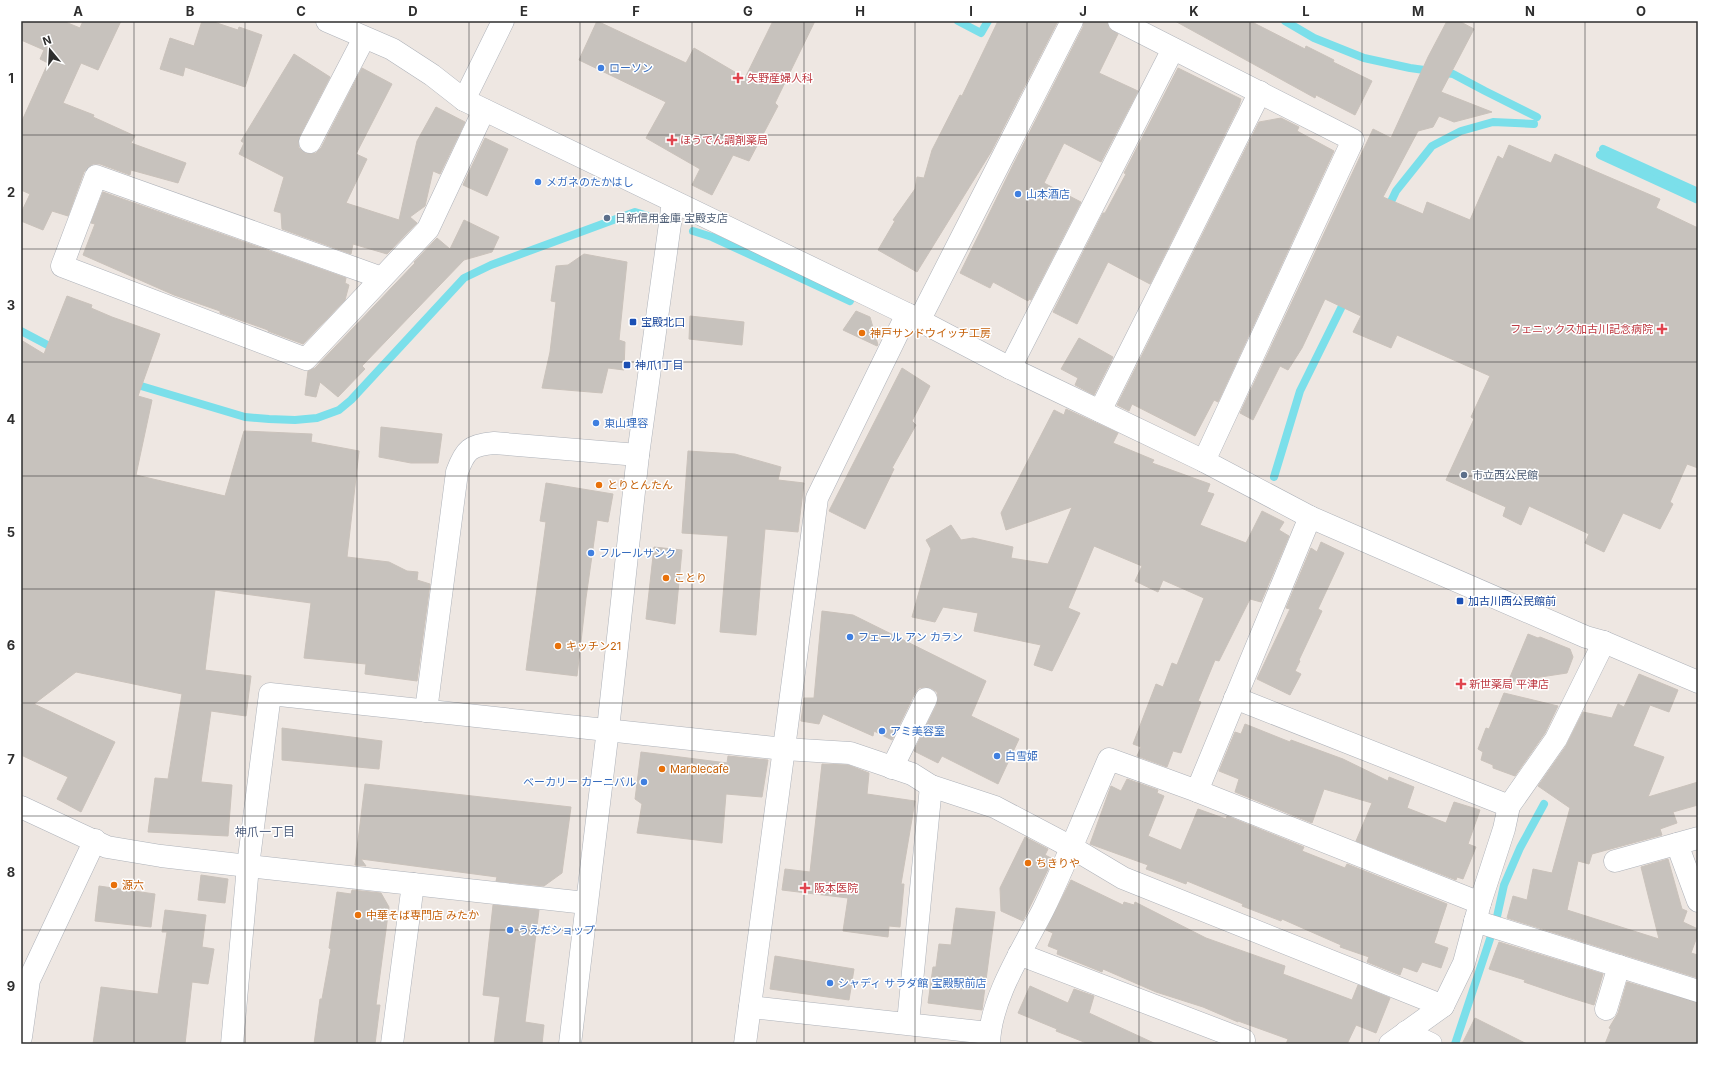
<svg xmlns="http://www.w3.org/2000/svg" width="1719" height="1065" viewBox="0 0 1719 1065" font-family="Inter,'Noto Sans JP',sans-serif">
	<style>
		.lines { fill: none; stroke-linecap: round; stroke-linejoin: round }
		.stream { stroke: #7bdfea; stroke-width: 8 }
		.building { fill: #c7c2bd; stroke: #cac2bb }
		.minor-casing { stroke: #aeb2b9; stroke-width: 23 }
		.tertiary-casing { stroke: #aeb2b9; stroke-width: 23 }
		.minor { stroke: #fff; stroke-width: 22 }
		.tertiary { stroke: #fff; stroke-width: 22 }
		.grid { fill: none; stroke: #2e2e2e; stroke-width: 1; stroke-opacity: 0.55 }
		.shop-dot { fill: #3f7fe0; stroke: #fff; stroke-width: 1.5 }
		.health-dot { fill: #e0444e; stroke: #fff; stroke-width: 1.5 }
		.service-dot { fill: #5c6f8a; stroke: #fff; stroke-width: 1.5 }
		.transit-dot { fill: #1a4fb4; stroke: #fff; stroke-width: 1.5 }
		.food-dot { fill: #e8710a; stroke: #fff; stroke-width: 1.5 }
		.labels { text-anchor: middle; stroke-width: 3; stroke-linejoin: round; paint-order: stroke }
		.shop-label { font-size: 11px; fill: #366cbe; stroke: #fff; text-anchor: start }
		.health-label { font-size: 11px; fill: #be3a42; stroke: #fff; text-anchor: start }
		.service-label { font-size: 11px; fill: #4e5e75; stroke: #fff; text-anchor: start }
		.transit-label { font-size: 11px; fill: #164399; stroke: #fff; text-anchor: start }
		.food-label { font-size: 11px; fill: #c56008; stroke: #fff; text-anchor: start }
		.neighbourhood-label { font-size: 12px; fill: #4f5f7e; stroke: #fff }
		.neatline { fill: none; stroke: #2e2e2e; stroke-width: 1.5 }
		.grid-label { font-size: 13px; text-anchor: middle; font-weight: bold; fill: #2e2e2e }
	</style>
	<rect width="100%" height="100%" fill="#eee7e2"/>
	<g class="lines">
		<!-- stream -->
		<g class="stream">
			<polyline points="958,21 981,33 988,21"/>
			<polyline points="1285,21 1314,38 1364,58 1410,68 1453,74 1485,91 1537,117"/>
			<polyline points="1603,149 1698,192"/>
			<polyline points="1600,155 1696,199"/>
			<polyline points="1387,210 1396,191 1432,146 1461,131 1493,122 1534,124"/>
			<polyline points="693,231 712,237 850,301"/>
			<polyline points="21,331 57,350"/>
			<polyline points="131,383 245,417 269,419 295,420 317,418 339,410 351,400 464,278 491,265 635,212 648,216"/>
			<polyline points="1274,477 1300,391 1346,298"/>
			<polyline points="1455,1044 1496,921 1504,885 1520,848 1544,804"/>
		</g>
	</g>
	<!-- building -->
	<g class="building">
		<polygon points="21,21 63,21 80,28 83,21 121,21 98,70 81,63 63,103 94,115 93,117 135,136 131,143 186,163 178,183 131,170 130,175 100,164 93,164 88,167 84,172 68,216 52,211 43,230 21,221 21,213 30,194 21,190 21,123 48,63 40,59 44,50 21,40"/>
		<polygon points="202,21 211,21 238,30 239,27 262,35 245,87 185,67 183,76 160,69 170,38 194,46"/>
		<polygon points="597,21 686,63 694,48 745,78 773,21 815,21 775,103 778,106 749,161 733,155 712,195 692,185 700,169 646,138 666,102 579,60"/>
		<polygon points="998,21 1058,21 991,152 917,272 878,250 895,221 893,220 915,189 917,177 924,178 932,150 960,95 962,96"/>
		<polygon points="1084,21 1107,21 1109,28 1118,34 1099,73 1138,91 1101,162 1064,143 1044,183 1081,202 1031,300 1029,299 1028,301 993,282 990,288 960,273 1013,165 1083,27"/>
		<polygon points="1175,21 1250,21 1305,49 1306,46 1334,60 1333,62 1372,81 1355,115 1316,95 1315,98"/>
		<polygon points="1447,21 1459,21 1474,29 1441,92 1492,112 1454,122 1439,116 1433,127 1418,131 1383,197 1423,214 1427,202 1470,220 1498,156 1503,159 1509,145 1551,163 1555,154 1660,199 1656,208 1698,228 1698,468 1687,464 1670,502 1673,504 1660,529 1623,513 1604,552 1585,543 1589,534 1529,506 1521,525 1503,516 1506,507 1446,480 1474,419 1471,417 1490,376 1397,335 1391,348 1353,332 1361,316 1325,299 1302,348 1288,370 1280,366 1253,420 1240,413 1373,129 1391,138 1428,57"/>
		<polygon points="294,54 330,77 299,137 298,143 299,148 305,153 311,154 316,153 321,148 362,68 392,84 356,154 367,159 346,203 399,220 417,141 436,107 465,122 440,174 433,171 425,206 410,217 417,223 387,254 353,244 351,254 282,229 281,213 274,211 284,177 239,154 244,143 241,141"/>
		<polygon points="1178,68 1241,99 1239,106 1150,284 1108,262 1077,324 1053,312 1103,213 1105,213 1126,174 1124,173"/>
		<polygon points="1281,118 1299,127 1297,131 1334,151 1218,402 1214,400 1195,436 1132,404 1129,411 1117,405 1259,122"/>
		<polygon points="485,138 508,149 487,196 463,185"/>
		<polygon points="103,192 346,278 345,283 349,285 345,300 303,344 268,331 268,330 220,313 220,311 174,295 83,255 95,224 91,223"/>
		<polygon points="464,220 499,237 492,252 464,260 362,366 365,369 338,397 320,382 316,397 305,395 308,371 315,368 415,263 414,262 437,238 450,249"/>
		<polygon points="584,254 627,262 619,340 625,342 624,370 608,368 602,393 542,388 550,352 556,302 551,301 556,266 568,265"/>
		<polygon points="67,296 92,305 91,308 112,317 160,334 138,396 152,400 136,475 225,496 244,431 312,434 311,442 359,451 347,557 389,562 407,571 418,572 417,580 430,584 417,681 365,674 366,664 304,658 311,603 215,590 205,670 251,676 246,716 211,711 201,782 232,785 228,836 148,832 155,778 168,779 182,694 76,672 34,704 115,742 81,812 57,799 68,777 21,755 21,340 44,354"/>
		<polygon points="856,311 870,317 878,345 877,346 843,330"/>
		<polygon points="690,316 744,322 742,345 689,339"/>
		<polygon points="1079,338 1113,357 1094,395 1075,385 1078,378 1061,369"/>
		<polygon points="902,368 930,386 912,421 916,425 892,468 894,469 865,529 829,511"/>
		<polygon points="1066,409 1118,433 1113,443 1154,460 1152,463 1210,484 1207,492 1214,494 1200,525 1246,543 1262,511 1284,522 1279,530 1289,536 1261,602 1250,599 1219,661 1215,660 1198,701 1201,702 1181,753 1173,751 1167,767 1137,756 1141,747 1133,744 1156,684 1163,687 1172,663 1177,665 1204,598 1163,580 1158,592 1135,581 1142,566 1094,546 1068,608 1080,613 1052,671 1034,665 1041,645 974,631 978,613 943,607 935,622 912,617 931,549 926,540 951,525 961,540 973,538 1013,547 1011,558 1048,564 1072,507 1006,530 1001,513 1054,410 1064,415"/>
		<polygon points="381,427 442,434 438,463 411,463 379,457"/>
		<polygon points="688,451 735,454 781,467 778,480 804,483 798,532 765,529 756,635 720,632 728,536 682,533"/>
		<polygon points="546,483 613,494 608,522 597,520 586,598 577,676 526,670 546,522 540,521"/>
		<polygon points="1321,542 1344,553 1318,609 1322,611 1299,660 1300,661 1295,671 1301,674 1290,695 1257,679 1290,609 1286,608 1311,548 1317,552"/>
		<polygon points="654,547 682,550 675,624 646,619"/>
		<polygon points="822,611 853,615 986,681 971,716 1019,739 998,784 942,756 938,763 914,751 937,704 938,698 937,692 931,688 925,687 919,688 915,693 892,740 874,731 873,736 823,714 819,724 801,721 804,698 814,698"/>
		<polygon points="1528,634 1538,638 1540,637 1570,649 1573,657 1567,673 1508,682"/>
		<polygon points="1639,674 1678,690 1669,712 1650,705 1633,746 1664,757 1648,797 1698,782 1698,805 1673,812 1677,823 1660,829 1662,835 1592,854 1589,864 1578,861 1567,910 1659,939 1641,867 1668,859 1682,909 1687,911 1683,922 1698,929 1698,934 1691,953 1698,955 1698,978 1507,918 1513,896 1527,900 1533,869 1552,873 1570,808 1538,786 1566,746 1583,712 1612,718 1618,704 1624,707"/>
		<polygon points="1504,693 1558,706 1545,733 1515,776 1493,768 1493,765 1481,760 1483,752 1478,749 1486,728 1489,729"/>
		<polygon points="1245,724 1290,742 1291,740 1343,759 1388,781 1389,777 1414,787 1407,808 1446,823 1454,802 1480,810 1468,844 1476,847 1463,879 1457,877 1456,880 1356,841 1372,803 1324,789 1312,823 1235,792 1239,779 1219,771 1235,732 1241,734"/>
		<polygon points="282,728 382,741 379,769 282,760"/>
		<polygon points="641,752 727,763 728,756 768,760 762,797 726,794 722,843 637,833 642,804 635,799"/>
		<polygon points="822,764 848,765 869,773 867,794 915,801 901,884 904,884 900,927 889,926 888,937 843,931 848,898 782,890 785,869 810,872"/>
		<polygon points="1127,779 1158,790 1157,793 1164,796 1148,836 1181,850 1198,809 1226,819 1227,816 1304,847 1302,851 1345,868 1347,864 1447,904 1434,943 1448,948 1441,968 1422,962 1417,972 1403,967 1400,975 1367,962 1369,957 1340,947 1341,945 1282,919 1281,921 1242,906 1243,904 1187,881 1186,884 1146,869 1148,865 1090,844 1111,786 1121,791"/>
		<polygon points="365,784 571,807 562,873 544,886 496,881 497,877 361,859 366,866 355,865"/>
		<polygon points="1025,837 1048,849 1045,855 1053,859 1023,921 1001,911 1000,888"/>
		<polygon points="201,875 228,879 225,903 198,900"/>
		<polygon points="1071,880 1123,905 1124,902 1134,905 1135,902 1206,938 1285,966 1283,974 1352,1000 1358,985 1390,998 1376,1033 1356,1025 1347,1044 1286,1044 1288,1039 1238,1021 1238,1022 1203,1007 1156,992 1103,969 1102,972 1057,954 1058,950 1048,946 1053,933 1046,930"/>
		<polygon points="99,886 155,894 151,927 95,921"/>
		<polygon points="352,890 381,893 389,907 376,1005 380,1005 375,1044 314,1044 320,999 322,999 331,949 329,948 337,892 351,894"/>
		<polygon points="493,905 539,910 525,1022 544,1025 542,1044 494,1044 500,997 483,995"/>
		<polygon points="956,908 995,912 982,1010 928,1003 933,967 936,967 939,944 951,945"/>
		<polygon points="165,910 206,915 202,947 214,949 208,984 192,982 185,1044 93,1044 101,987 158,994 167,932 162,932"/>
		<polygon points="1499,942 1603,974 1594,1005 1568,997 1524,982 1525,980 1489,969"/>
		<polygon points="775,956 854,969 849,1000 770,989"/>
		<polygon points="1627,982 1698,1003 1698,1044 1605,1044 1611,1029 1609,1028 1618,1013"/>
		<polygon points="1030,986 1068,1003 1074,989 1094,996 1089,1013 1156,1044 1089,1044 1056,1031 1057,1029 1018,1013"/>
		<polygon points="1475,1018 1527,1044 1462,1044"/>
	</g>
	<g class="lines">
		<defs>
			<g id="minor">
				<polyline points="327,21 392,49 432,75 464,100 907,314 1010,368 1204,461 1310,517 1586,637 1604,642 1698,682"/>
				<polyline points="1119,21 1353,140 1204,461"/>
				<polyline points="464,100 503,21"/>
				<polyline points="310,142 364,38"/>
				<polyline points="382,278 96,176 62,266 306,359 428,229 484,110"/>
				<polyline points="919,321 1072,21"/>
				<polyline points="1010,368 1173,49"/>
				<polyline points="1100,411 1260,92"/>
				<polyline points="1235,698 1509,806"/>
				<path d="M426,711L457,472C465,450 470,445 494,443L638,455"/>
				<polyline points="892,768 926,699"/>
				<polyline points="1197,791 1480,903"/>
				<polyline points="21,807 107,847 161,856 248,866 586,903"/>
				<polyline points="1677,844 1698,901"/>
				<polyline points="1615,861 1698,838"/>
				<polyline points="1475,921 1698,991"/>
				<polyline points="1019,954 1244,1040 1243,1044"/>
				<polyline points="750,1007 989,1033"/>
				<polyline points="1606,1009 1619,966"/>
				<polyline points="908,1023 931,786"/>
				<polyline points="1406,1032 1431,1044"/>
				<polyline points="21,1037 29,980 95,840"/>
				<polyline points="232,1044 248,866 270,694 784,749 850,753 912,774 931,786 995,807 1071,847 1123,878 1443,1006"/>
				<polyline points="392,1044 413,884"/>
				<polyline points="745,1044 817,498 907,314"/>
				<path d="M989,1044C990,999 1023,949 1043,910C1067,861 1087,809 1109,759L1197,791L1310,517"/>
				<polyline points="1390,1044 1443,1006 1464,963 1480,903 1504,829 1509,806 1556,739 1604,642"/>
			</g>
			<polyline id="tertiary" points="570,1044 608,729 638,455 673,202"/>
		</defs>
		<!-- minor casing -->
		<use href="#minor" class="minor-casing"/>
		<!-- tertiary casing -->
		<use href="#tertiary" class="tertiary-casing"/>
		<!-- minor -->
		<use href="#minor" class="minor"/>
		<!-- tertiary -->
		<use href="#tertiary" class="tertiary"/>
	</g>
	<!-- grid -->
	<path class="grid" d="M134,21V1044M245,21V1044M357,21V1044M469,21V1044M580,21V1044M692,21V1044M804,21V1044M915,21V1044M1027,21V1044M1139,21V1044M1250,21V1044M1362,21V1044M1474,21V1044M1585,21V1044M21,135H1698M21,249H1698M21,362H1698M21,476H1698M21,589H1698M21,703H1698M21,816H1698M21,930H1698"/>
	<!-- markers -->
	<g class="shop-dot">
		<circle cx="601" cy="68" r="4"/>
		<circle cx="538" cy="182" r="4"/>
		<circle cx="1018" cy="194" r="4"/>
		<circle cx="596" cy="423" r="4"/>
		<circle cx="591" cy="553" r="4"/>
		<circle cx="850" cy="637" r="4"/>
		<circle cx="882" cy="731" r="4"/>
		<circle cx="997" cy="756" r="4"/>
		<circle cx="644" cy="782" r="4"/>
		<circle cx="510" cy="930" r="4"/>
		<circle cx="830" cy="983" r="4"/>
	</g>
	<g class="health-dot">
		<path d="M736 72h4v4h4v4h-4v4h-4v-4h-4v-4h4z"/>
		<path d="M670 134h4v4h4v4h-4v4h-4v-4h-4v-4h4z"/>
		<path d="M1660 323h4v4h4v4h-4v4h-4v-4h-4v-4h4z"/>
		<path d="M1459 678h4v4h4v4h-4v4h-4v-4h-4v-4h4z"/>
		<path d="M803 882h4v4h4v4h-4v4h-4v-4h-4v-4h4z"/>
	</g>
	<g class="service-dot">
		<circle cx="607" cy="218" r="4"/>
		<circle cx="1464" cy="475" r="4"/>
	</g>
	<g class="transit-dot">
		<rect x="629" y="318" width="8" height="8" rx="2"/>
		<rect x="623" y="361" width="8" height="8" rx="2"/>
		<rect x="1456" y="597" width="8" height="8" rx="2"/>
	</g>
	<g class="food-dot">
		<circle cx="862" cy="333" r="4"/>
		<circle cx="599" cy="485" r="4"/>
		<circle cx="666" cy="578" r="4"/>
		<circle cx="558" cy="646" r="4"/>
		<circle cx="662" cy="769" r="4"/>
		<circle cx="1028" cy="863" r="4"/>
		<circle cx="114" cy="885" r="4"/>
		<circle cx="358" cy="915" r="4"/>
	</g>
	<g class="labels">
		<!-- shop labels -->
		<g class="shop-label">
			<text x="609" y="72">ローソン</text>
			<text x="546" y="186">メガネのたかはし</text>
			<text x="1026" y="198">山本酒店</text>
			<text x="604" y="427">東山理容</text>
			<text x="599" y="557">フルールサンク</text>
			<text x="858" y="641">フェール アン カラン</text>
			<text x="890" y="735">アミ美容室</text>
			<text x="1005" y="760">白雪姫</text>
			<text x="636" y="786" text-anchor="end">ベーカリー カーニバル</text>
			<text x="518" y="934">うえだショップ</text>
			<text x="838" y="987">シャディ サラダ館 宝殿駅前店</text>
		</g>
		<!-- health labels -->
		<g class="health-label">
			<text x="747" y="82">矢野産婦人科</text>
			<text x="680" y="144">ほうでん調剤薬局</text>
			<text x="1653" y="333" text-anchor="end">フェニックス加古川記念病院</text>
			<text x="1469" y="688">新世薬局 平津店</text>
			<text x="814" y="892">阪本医院</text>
		</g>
		<!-- service labels -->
		<g class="service-label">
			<text x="615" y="222">日新信用金庫 宝殿支店</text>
			<text x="1472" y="479">市立西公民館</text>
		</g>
		<!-- transit labels -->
		<g class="transit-label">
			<text x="641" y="326">宝殿北口</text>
			<text x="635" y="369">神爪1丁目</text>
			<text x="1468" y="605">加古川西公民館前</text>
		</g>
		<!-- food labels -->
		<g class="food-label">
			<text x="870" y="337">神戸サンドウイッチ工房</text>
			<text x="607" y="489">とりとんたん</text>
			<text x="674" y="582">ことり</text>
			<text x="566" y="650">キッチン21</text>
			<text x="670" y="773">Marblecafe</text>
			<text x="1036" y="867">ちきりや</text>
			<text x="122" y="889">源六</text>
			<text x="366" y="919">中華そば専門店 みたか</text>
		</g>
		<!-- neighbourhood labels -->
		<g class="neighbourhood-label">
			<text x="265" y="836">神爪一丁目</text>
		</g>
	</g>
	<!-- border -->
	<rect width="1719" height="1065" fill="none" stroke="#ffffff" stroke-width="44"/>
	<!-- north arrow -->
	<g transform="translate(50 50) rotate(342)" stroke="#ffffff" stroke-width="3" paint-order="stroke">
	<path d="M0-3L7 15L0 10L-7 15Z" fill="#2e2e2e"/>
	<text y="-6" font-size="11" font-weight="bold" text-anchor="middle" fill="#2e2e2e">N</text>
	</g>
	<rect x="22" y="22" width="1675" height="1021" class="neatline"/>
	<g class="grid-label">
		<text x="78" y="16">A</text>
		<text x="190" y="16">B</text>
		<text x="301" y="16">C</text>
		<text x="413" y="16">D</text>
		<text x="524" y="16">E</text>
		<text x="636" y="16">F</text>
		<text x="748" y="16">G</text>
		<text x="860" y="16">H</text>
		<text x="971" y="16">I</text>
		<text x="1083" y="16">J</text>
		<text x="1194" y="16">K</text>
		<text x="1306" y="16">L</text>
		<text x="1418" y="16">M</text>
		<text x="1530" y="16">N</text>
		<text x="1641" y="16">O</text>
		<text x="11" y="83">1</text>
		<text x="11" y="197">2</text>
		<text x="11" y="310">3</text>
		<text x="11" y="424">4</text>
		<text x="11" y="537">5</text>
		<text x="11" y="650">6</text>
		<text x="11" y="764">7</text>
		<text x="11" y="877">8</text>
		<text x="11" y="991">9</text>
	</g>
</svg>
